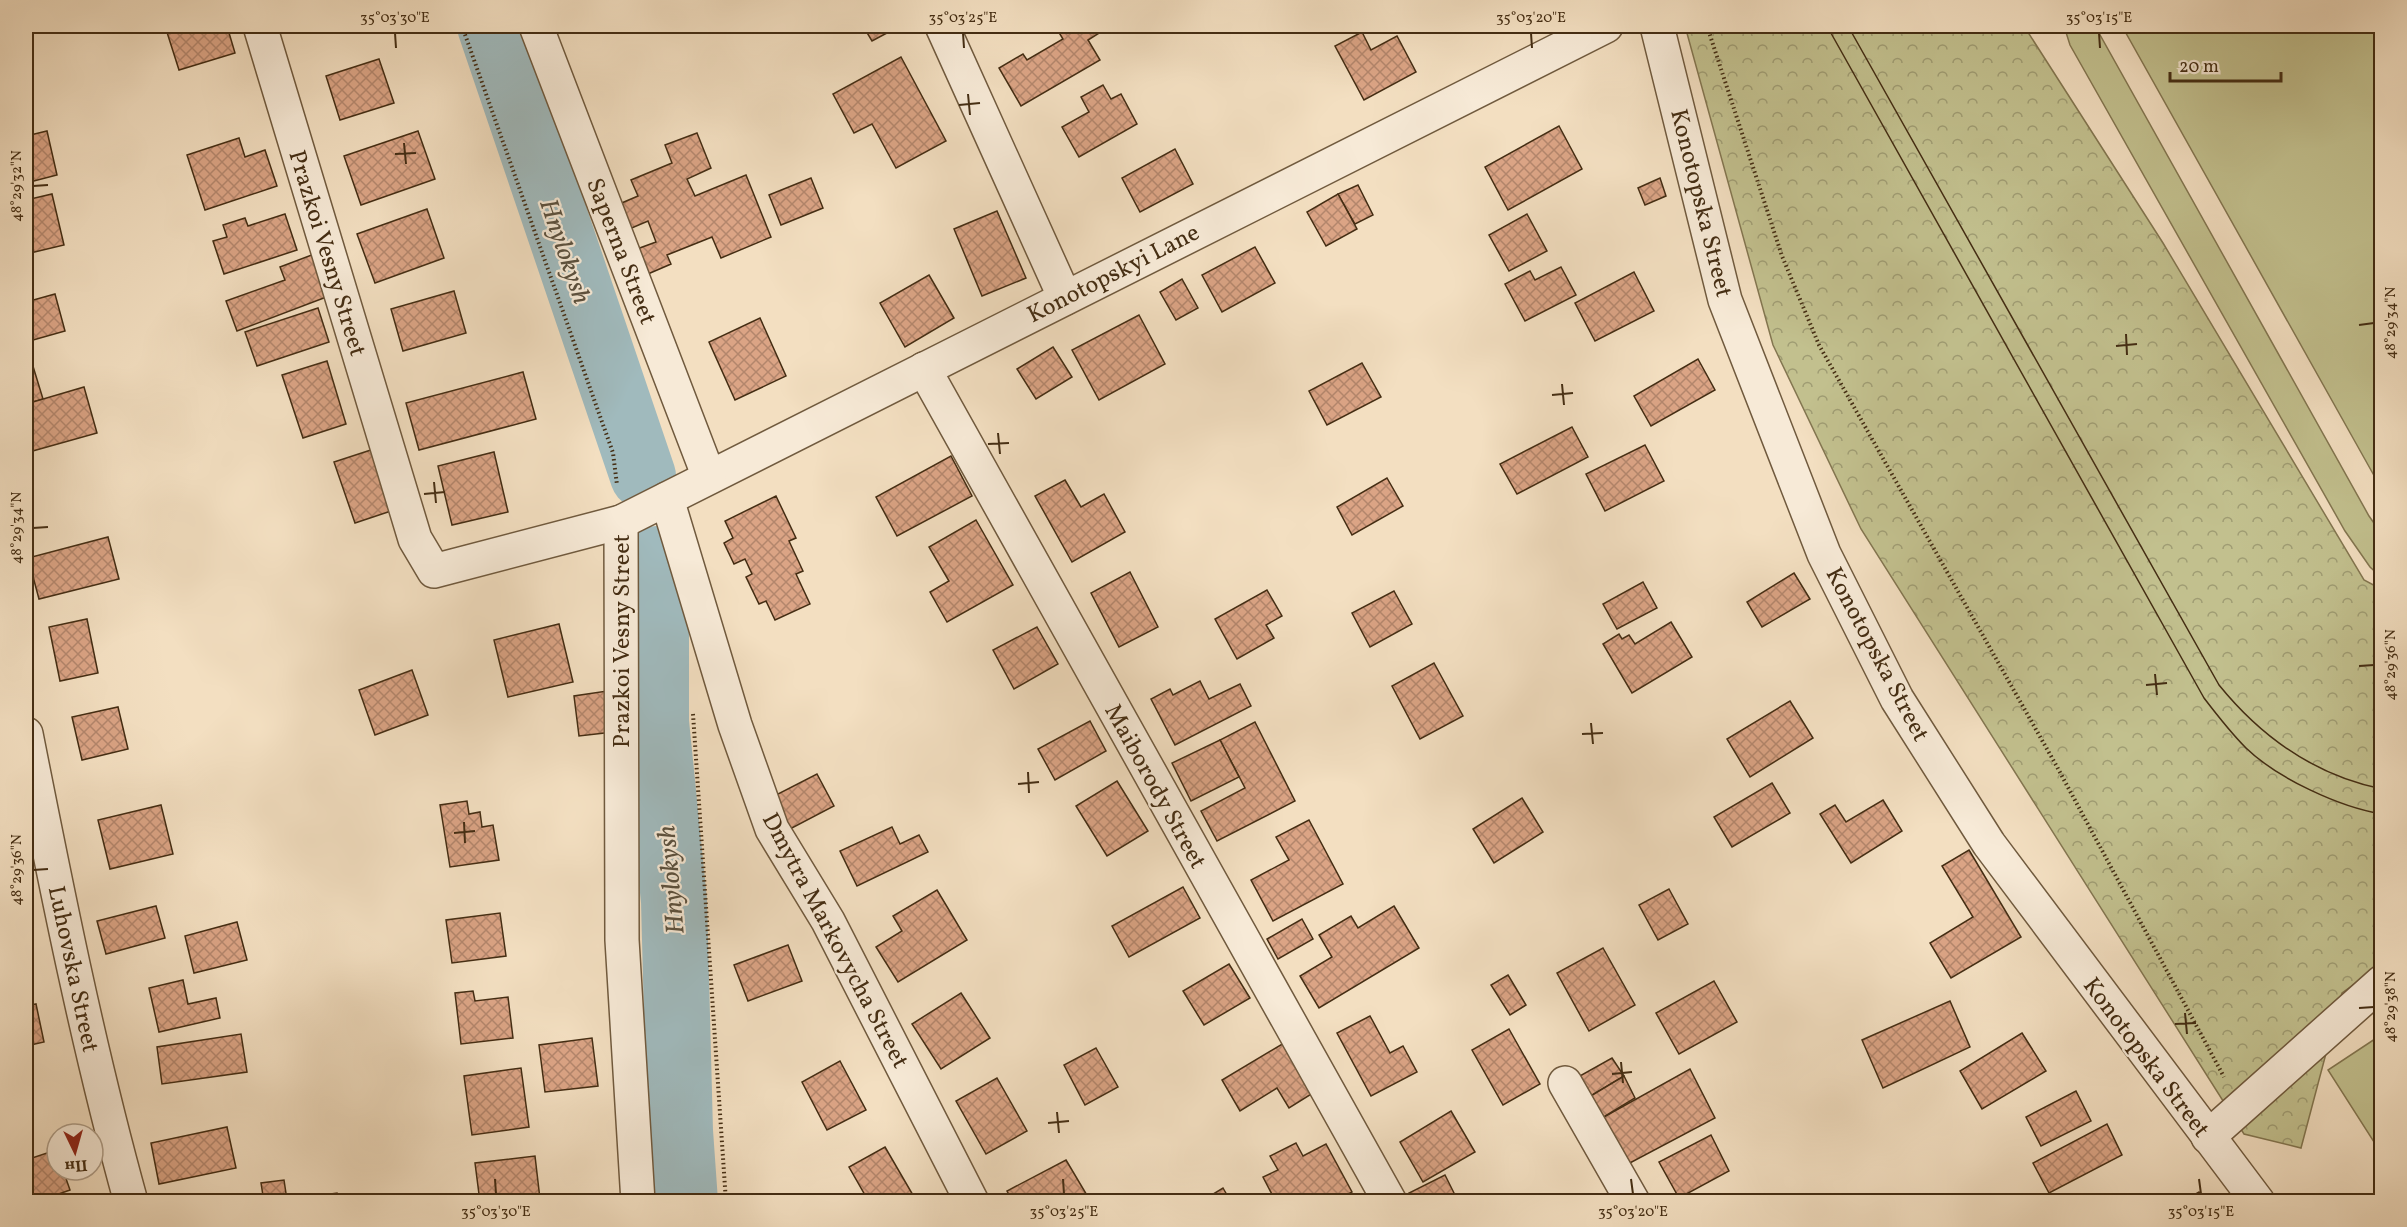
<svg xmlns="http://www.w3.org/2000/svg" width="2407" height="1227" viewBox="0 0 2407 1227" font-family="Vollkorn,serif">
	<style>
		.forest { fill: url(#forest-crowns); stroke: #837650; stroke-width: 1.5 }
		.pitch { fill: #c2c08e; stroke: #837650; stroke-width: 1.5 }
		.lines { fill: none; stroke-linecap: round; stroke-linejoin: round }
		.river { stroke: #a0babd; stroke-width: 66 }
		.building { fill: url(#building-cross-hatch); stroke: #442d13; stroke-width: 1.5 }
		.minor-casing { stroke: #705a3e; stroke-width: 36 }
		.path { stroke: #442d13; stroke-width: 4; stroke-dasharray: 1.5 3; stroke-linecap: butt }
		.minor { stroke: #f7ead7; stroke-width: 33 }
		.tram { stroke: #442d13; stroke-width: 1.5 }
		.ticks { fill: none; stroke: #442d13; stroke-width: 2 }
		.labels { text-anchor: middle; stroke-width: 4.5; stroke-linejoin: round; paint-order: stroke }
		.street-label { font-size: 24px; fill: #442d13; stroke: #f7ead7 }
		.water-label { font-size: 26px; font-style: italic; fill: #5b503e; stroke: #f7ead7 }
		.neatline { fill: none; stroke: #442d13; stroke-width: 2 }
		.ticks-label { font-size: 15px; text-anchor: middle; fill: #442d13 }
	</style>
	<defs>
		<pattern id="forest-crowns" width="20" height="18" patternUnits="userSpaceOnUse" patternTransform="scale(1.5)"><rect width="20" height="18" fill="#c2c08e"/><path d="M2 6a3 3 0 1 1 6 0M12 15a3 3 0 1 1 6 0" fill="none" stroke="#9f9c73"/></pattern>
		<pattern id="building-cross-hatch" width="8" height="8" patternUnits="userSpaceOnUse" patternTransform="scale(1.5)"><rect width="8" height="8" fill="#dba485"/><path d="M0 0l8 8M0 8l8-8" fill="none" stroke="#b3866c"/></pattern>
	</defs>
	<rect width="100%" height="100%" fill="#f3dfc1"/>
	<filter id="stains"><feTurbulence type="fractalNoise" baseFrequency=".00333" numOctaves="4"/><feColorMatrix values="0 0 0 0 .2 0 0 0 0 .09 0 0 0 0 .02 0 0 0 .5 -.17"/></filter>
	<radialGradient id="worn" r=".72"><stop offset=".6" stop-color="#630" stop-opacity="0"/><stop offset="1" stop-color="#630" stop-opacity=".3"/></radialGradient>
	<!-- forest -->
	<polygon class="forest" points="1685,26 2024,26 2163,243 2364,580 2381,589 2381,965 2342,993 2301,1148 2244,1134 1861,529 1773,345"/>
	<!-- pitch -->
	<g class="pitch">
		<polygon points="2064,26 2095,26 2369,516 2381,533 2381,577 2370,567 2345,531 2070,45"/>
		<polygon points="2122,26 2381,26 2381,488"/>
		<polygon points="2381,1035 2381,1153 2328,1070"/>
	</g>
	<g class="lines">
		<!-- river -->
		<g class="river">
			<polyline points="490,26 643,476"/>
			<polyline points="656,559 656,722 674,901 680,1131 685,1202"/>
		</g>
	</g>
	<!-- building -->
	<g class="building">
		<polygon points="165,26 227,26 235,53 179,70"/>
		<polygon points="863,26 900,26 872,41"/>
		<polygon points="1055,26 1102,26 1104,30 1088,40 1100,60 1021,106 999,68 1023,54 1027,60 1063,39"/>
		<polygon points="1362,32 1371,50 1397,36 1416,72 1364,100 1335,46"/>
		<polygon points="901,57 946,141 896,168 872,124 854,133 833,94"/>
		<polygon points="379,59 394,103 340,120 326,76"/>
		<polygon points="26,61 32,100 26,101"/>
		<polygon points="1103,85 1111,99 1121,94 1137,124 1079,157 1062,127 1089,112 1081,97"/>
		<polygon points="1559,126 1582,169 1508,210 1485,167"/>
		<polygon points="47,131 57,175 26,183 26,136"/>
		<polygon points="418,131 435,179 361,205 344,156"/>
		<polygon points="697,133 711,168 687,179 695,196 746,175 771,237 721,258 712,237 667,255 671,264 648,274 637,249 656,242 648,221 627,230 617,205 638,196 631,180 672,163 665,145"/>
		<polygon points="239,138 245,157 265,150 277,186 205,210 187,155"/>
		<polygon points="1175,149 1193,184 1140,212 1122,178"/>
		<polygon points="811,178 823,208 781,225 769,195"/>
		<polygon points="1660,178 1666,196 1645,205 1638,188"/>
		<polygon points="1358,185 1373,215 1355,224 1338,194"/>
		<polygon points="52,194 64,245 26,254 26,200"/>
		<polygon points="1338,194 1357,229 1326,246 1307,212"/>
		<polygon points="427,209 444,258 375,283 357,234"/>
		<polygon points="997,211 1026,278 982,296 954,229"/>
		<polygon points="285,214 297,250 224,274 213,241 227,237 223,225 245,218 248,226"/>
		<polygon points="1527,214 1547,251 1509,271 1489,235"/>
		<polygon points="1255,247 1275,283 1222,312 1202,275"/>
		<polygon points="317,253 329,296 237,331 226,301 285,280 280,267"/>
		<polygon points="1561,267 1576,295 1525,321 1505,284 1530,271 1535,280"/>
		<polygon points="1634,272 1654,311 1595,341 1575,303"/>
		<polygon points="929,275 954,318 905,347 880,303"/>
		<polygon points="1182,279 1198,308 1176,320 1160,292"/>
		<polygon points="454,291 466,333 403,351 391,309"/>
		<polygon points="55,294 65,331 26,342 26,302"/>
		<polygon points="318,308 329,342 257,366 245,332"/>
		<polygon points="1139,315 1165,364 1099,400 1072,350"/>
		<polygon points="760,318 786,376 735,400 709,342"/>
		<polygon points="1053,347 1072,377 1036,399 1017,369"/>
		<polygon points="1698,359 1715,390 1651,426 1634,396"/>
		<polygon points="327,361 346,424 303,438 282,375"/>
		<polygon points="32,363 43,399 26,404 26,364"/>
		<polygon points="1362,363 1381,397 1327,425 1309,391"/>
		<polygon points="523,372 536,419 419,450 406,403"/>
		<polygon points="84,387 97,433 29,452 26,439 26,404"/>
		<polygon points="1572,427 1588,457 1517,494 1500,464"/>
		<polygon points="1645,445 1664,481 1605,511 1586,474"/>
		<polygon points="377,448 397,509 355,523 334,462"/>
		<polygon points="494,452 508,512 452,525 438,466"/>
		<polygon points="951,456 972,496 897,536 876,497"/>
		<polygon points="1387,478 1403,506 1352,535 1337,507"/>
		<polygon points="1065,480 1081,507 1104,494 1125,532 1072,562 1035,496"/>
		<polygon points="776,496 796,538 789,541 803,571 796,574 810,604 775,620 766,601 759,604 746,577 752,574 745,559 734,564 724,543 733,538 725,521"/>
		<polygon points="976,520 1013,585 947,622 930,592 949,581 929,547"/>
		<polygon points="108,537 119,579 39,599 28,558"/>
		<polygon points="1130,572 1158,627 1119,647 1091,593"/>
		<polygon points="1794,573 1810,599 1762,627 1747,602"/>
		<polygon points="1643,582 1657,608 1617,629 1603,604"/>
		<polygon points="1267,590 1282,616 1266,625 1274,638 1237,659 1215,619"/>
		<polygon points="1394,591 1412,624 1370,647 1352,613"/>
		<polygon points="87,619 98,673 60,681 49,627"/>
		<polygon points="1671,622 1692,657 1632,693 1603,644 1619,634 1622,639 1629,635 1635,644"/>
		<polygon points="559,624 573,682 508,697 494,640"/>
		<polygon points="1037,627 1058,664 1014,689 993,650"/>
		<polygon points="1434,663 1463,716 1420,739 1392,686"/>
		<polygon points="412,670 428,715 375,735 359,690"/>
		<polygon points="1200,681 1209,699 1240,684 1251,706 1175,745 1151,699 1170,689 1173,695"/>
		<polygon points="607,691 613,732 579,736 574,696"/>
		<polygon points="1790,701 1813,738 1750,777 1727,739"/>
		<polygon points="118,707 128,749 82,760 72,717"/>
		<polygon points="1090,721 1106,751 1055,780 1038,749"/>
		<polygon points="1255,722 1295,801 1217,841 1201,811 1245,788 1220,740"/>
		<polygon points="1220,740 1239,777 1191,801 1172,763"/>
		<polygon points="817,774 834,806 790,829 774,796"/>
		<polygon points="1117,781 1148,831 1107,856 1076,806"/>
		<polygon points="1772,783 1790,813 1732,847 1714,817"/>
		<polygon points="1522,798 1543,832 1494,863 1473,829"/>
		<polygon points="1883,800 1902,831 1851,863 1820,814 1835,805 1846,822"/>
		<polygon points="467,801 469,814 480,812 482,827 493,825 499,860 450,867 440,805"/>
		<polygon points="161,805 173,854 110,869 98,820"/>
		<polygon points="1309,820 1343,884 1273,921 1251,880 1289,860 1276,837"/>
		<polygon points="892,827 900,844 919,835 928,852 857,886 840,851"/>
		<polygon points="1969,850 2021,937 1951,978 1930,943 1973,917 1942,866"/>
		<polygon points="1183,887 1200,918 1129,957 1112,926"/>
		<polygon points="1669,889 1688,924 1658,940 1639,905"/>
		<polygon points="937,890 967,940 898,982 876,947 902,931 893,916"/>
		<polygon points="156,906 165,938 106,954 97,921"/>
		<polygon points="1394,906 1419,948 1319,1008 1300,976 1332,957 1319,935 1351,916 1358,928"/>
		<polygon points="500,913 506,956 452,963 446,920"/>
		<polygon points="1302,919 1313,939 1278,959 1267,939"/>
		<polygon points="237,922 247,960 194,973 185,936"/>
		<polygon points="788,945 802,981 748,1001 734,965"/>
		<polygon points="1603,948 1635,1005 1589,1031 1557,973"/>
		<polygon points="1229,964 1250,998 1204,1025 1183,991"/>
		<polygon points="1508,975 1526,1005 1510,1015 1491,985"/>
		<polygon points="183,980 188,1004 216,998 220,1018 159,1032 149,988"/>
		<polygon points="1714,981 1737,1022 1679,1054 1656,1013"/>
		<polygon points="473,991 475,1001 508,997 513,1038 461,1044 455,993"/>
		<polygon points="961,993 990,1038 941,1069 912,1024"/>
		<polygon points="1950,1001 1970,1047 1883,1088 1862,1040"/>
		<polygon points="36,1004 44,1042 26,1046 26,1006"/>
		<polygon points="1370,1016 1390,1053 1403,1046 1417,1072 1371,1096 1337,1033"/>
		<polygon points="1509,1029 1540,1084 1503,1105 1472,1050"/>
		<polygon points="2022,1033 2046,1071 1982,1109 1960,1071"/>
		<polygon points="241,1034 247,1072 162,1084 157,1047"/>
		<polygon points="592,1038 598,1086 545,1092 539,1045"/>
		<polygon points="1284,1043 1313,1093 1289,1108 1277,1088 1240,1111 1222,1080"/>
		<polygon points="1096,1048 1118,1087 1085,1105 1064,1065"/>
		<polygon points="1612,1058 1624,1076 1589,1097 1578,1077"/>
		<polygon points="840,1061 866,1110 827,1130 802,1082"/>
		<polygon points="521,1068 529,1127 472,1135 464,1076"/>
		<polygon points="1690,1069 1715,1118 1628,1164 1602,1118"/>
		<polygon points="1624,1076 1635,1098 1602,1118 1589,1097"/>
		<polygon points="997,1078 1027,1131 986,1154 956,1101"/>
		<polygon points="2076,1091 2091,1121 2041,1146 2026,1117"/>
		<polygon points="1451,1111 1475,1152 1423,1182 1400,1142"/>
		<polygon points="2107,1124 2122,1155 2049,1193 2033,1163"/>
		<polygon points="227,1127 236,1168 159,1184 151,1143"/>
		<polygon points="1711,1135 1729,1171 1679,1198 1659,1162"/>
		<polygon points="1296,1143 1303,1156 1326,1144 1352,1192 1334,1202 1276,1202 1263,1177 1278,1170 1270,1156"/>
		<polygon points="885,1147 917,1202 869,1202 849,1167"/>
		<polygon points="56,1150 57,1170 63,1170 70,1190 36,1202 26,1202 26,1160"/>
		<polygon points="535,1156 540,1199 480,1202 475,1163"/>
		<polygon points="1066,1160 1091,1202 1013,1202 1007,1191"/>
		<polygon points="1445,1175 1457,1199 1414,1202 1409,1193"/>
		<polygon points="284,1180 287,1200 337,1193 338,1202 264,1202 261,1183"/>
		<polygon points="1223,1188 1231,1202 1200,1202"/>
		<polygon points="2199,1192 2204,1202 2181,1202"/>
	</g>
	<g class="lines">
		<defs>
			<g id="minor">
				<polyline points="260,26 415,539 434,571 621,522 1606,26"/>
				<polyline points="536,26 709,477"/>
				<polyline points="942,26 1065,298"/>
				<polyline points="1657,26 1725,300 1824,554 1897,699 1989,844 2258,1202"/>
				<polyline points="924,369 1390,1202"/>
				<polyline points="667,499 735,725 772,829 828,921 972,1202"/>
				<polyline points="621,522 622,940 638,1202"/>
				<path d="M26,734C57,891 88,1047 131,1202"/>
				<polyline points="1565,1083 1633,1202"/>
				<polyline points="2208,1137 2382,982"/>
			</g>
		</defs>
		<!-- minor casing -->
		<use href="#minor" class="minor-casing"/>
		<!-- path -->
		<g class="path">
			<polyline points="462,26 613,453 617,485"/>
			<polyline points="1707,26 1782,256 1819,345 2056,765 2224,1077"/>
			<polyline points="693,714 726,1202"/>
		</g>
		<!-- minor -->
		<use href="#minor" class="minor"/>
		<!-- tram -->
		<g class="tram">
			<path d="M1827,26L2204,698C2217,715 2230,732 2246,748C2277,778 2339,807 2382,814"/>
			<path d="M1848,26L2219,685C2262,738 2314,775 2382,789"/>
		</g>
	</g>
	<!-- ticks -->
	<path class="ticks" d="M395,33L396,48M963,33L964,48M1531,33L1532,48M2099,33L2100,48M968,94L970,115M959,105L980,103M404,143L406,164M395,154L416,153M33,186L48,185M2359,325L2374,323M2126,334L2127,355M2116,346L2137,344M1562,384L1564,405M1552,395L1573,393M998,433L1000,454M988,444L1009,443M434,482L436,503M424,494L445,492M33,528L48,527M2359,666L2374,665M2155,674L2157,695M2146,685L2167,683M1591,723L1593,744M1582,734L1603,733M1028,772L1029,793M1018,784L1039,782M464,822L465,843M454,833L475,831M33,870L48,869M2359,1008L2374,1007M2185,1013L2187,1034M2175,1024L2196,1023M1621,1062L1623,1083M1612,1074L1632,1072M1057,1112L1059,1133M1048,1123L1069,1121M495,1179L496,1194M1063,1179L1064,1194M1631,1179L1633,1194M2199,1179L2201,1194"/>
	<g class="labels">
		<!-- street labels -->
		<g class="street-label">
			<text transform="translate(1702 203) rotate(76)" y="8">Konotopska Street</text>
			<text transform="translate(622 251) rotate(69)" y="8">Saperna Street</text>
			<text transform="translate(328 253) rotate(73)" y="8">Prazkoi Vesny Street</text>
			<text transform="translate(1113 273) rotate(-27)" y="8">Konotopskyi Lane</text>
			<text transform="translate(621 641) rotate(-90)" y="8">Prazkoi Vesny Street</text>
			<text transform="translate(1878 654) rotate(62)" y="8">Konotopska Street</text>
			<text transform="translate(1156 786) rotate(61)" y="8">Maiborody Street</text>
			<text transform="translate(836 940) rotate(62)" y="8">Dmytra Markovycha Street</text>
			<text transform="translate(74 969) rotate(78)" y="8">Luhovska Street</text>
			<text transform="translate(2147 1057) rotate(53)" y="8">Konotopska Street</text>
		</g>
		<!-- water labels -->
		<g class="water-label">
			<text transform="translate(566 251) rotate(71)" y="9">Hnylokysh</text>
			<text transform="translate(670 880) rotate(-95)" y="9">Hnylokysh</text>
		</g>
	</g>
	<!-- margin -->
	<rect width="2407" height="1227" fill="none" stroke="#f3dfc1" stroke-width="66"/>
	<!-- north arrow -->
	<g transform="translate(75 1152) rotate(175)"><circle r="28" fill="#f7ead7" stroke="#af9e89" stroke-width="1.5"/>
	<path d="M0-4.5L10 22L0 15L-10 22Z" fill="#8f2418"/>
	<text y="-9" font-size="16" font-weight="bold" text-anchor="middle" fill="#442d13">Пн</text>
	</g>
	<!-- scale -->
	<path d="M2170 72v9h111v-9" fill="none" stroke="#442d13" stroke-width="3"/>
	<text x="2179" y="72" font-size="18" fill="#442d13" stroke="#f7ead7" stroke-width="4.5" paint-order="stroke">20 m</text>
	<rect x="33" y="33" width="2341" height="1161" class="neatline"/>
	<g class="ticks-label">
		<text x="395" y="22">35°03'30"E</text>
		<text x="963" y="22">35°03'25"E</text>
		<text x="1531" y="22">35°03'20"E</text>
		<text x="2099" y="22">35°03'15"E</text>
		<text transform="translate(16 186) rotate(-90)" y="5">48°29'32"N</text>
		<text transform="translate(2390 323) rotate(-90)" y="5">48°29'34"N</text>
		<text transform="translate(16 528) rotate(-90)" y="5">48°29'34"N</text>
		<text transform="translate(2390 665) rotate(-90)" y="5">48°29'36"N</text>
		<text transform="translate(16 870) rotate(-90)" y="5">48°29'36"N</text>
		<text transform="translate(2390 1007) rotate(-90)" y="5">48°29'38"N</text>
		<text x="496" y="1216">35°03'30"E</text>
		<text x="1064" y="1216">35°03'25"E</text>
		<text x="1633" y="1216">35°03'20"E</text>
		<text x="2201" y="1216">35°03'15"E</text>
	</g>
	<rect width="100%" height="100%" filter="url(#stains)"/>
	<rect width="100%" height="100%" fill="url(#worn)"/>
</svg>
